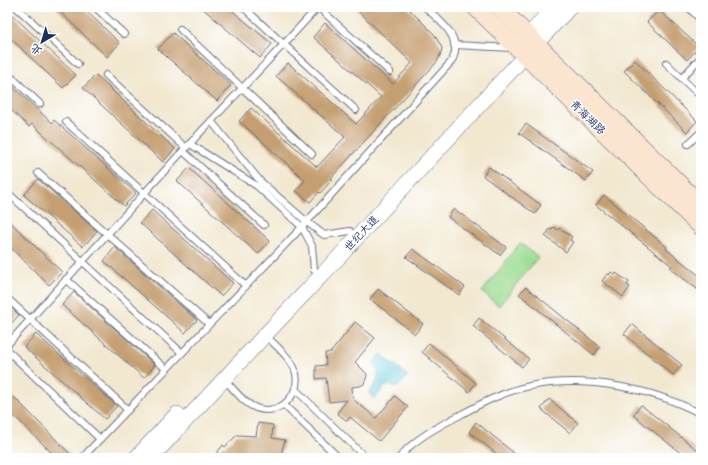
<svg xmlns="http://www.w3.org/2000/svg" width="708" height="465" viewBox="0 0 708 465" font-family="'Shantell Sans','LXGW WenKai TC',sans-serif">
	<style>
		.green { fill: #9cdc92; stroke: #5c8678 }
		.water { fill: #5ec7d9; stroke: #3c7b9c }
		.building { fill: #c59f71 }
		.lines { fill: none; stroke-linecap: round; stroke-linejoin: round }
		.service-casing { stroke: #667086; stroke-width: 8 }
		.tertiary-casing { stroke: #667086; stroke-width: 16 }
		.secondary-casing { stroke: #667086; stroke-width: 18 }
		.service { stroke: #fff; stroke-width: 6 }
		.tertiary { stroke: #fff; stroke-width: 15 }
		.secondary { stroke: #fce5d0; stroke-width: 17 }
		.labels { text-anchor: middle; stroke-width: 3; stroke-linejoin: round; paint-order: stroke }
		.street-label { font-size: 11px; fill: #1b2f5e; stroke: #fff }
	</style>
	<rect width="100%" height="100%" fill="#fff"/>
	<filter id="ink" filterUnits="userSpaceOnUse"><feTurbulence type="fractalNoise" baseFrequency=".025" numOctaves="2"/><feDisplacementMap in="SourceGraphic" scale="8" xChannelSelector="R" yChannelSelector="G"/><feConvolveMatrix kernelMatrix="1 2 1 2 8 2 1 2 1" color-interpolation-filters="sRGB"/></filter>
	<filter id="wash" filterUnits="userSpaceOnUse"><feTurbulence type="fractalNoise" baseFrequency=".012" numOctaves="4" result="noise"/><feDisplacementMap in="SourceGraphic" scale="16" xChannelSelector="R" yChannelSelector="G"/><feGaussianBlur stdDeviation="0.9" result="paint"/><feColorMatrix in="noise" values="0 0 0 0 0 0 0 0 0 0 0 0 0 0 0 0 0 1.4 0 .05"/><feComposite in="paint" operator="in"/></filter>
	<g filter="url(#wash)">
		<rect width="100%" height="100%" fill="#f2e8d0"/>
		<!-- green -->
		<polygon class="green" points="520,243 538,257 499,306 482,292"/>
		<!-- water -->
		<path class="water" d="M381,354L408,376L398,387L391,385L384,387L375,399L368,393C378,382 381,377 374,362Z"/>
		<g id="blocks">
			<!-- building -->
			<g class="building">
				<polygon points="55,7 82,7 120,43 107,57"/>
				<polygon points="201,7 228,7 272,44 260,58"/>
				<polygon points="354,7 407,7 434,34 442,48 441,53 437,62 330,179 332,180 320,193 319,192 310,202 296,191 305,180 239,121 251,108 317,167 345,137 276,76 288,63 356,124 381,97 313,37 325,23 393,84 412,63"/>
				<polygon points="7,10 76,75 63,88 7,35"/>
				<polygon points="659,10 699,47 687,60 647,22"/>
				<polygon points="173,33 231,85 217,101 158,49"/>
				<polygon points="635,60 697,121 687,132 624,71"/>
				<polygon points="96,75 175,149 163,162 83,88"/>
				<polygon points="7,81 52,123 54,120 136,193 124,206 32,124 29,127 7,106"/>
				<polygon points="526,124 593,172 586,181 519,133"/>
				<polygon points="489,167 541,205 535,214 483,176"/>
				<polygon points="189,168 270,241 258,254 177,181"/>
				<polygon points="38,179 97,231 83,247 24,195"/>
				<polygon points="604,195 667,247 666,249 701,277 701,292 670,268 672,266 596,205"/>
				<polygon points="454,209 506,247 500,255 448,217"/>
				<polygon points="152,210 233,283 221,296 140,223"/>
				<polygon points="7,219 62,272 49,285 7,244"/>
				<polygon points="554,227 558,230 559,228 572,237 570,240 573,242 566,252 545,236 550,229 552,230"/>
				<polygon points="115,247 197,320 185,333 104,261"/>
				<polygon points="413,249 465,287 459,295 406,257"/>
				<polygon points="611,272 615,275 616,273 629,282 627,285 630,287 623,297 602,281 607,274 609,275"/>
				<polygon points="526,287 600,347 594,355 519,294"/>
				<polygon points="378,289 423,324 415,334 370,299"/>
				<polygon points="74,292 155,365 144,378 62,305"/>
				<polygon points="7,304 19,315 7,328"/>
				<polygon points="479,318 529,359 522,367 473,326"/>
				<polygon points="355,322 375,338 355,362 367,374 366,379 364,384 360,386 352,387 353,399 376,418 395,396 408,407 379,441 350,417 347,421 337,413 347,400 329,402 326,378 316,379 316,366 326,365 325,353 331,352"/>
				<polygon points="632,324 682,365 673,375 624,334"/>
				<polygon points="36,334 117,406 105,419 24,347"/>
				<polygon points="429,343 476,383 469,392 422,352"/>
				<polygon points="14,397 74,458 57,458 7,409 7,404"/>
				<polygon points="549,399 578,423 570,433 541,409"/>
				<polygon points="641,405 701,453 701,458 687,458 633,415"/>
				<polygon points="476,422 520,458 502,458 469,432"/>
				<polygon points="258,423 273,425 272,438 285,440 280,458 213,458 223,445 225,447 237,435 256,436"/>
			</g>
		</g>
	</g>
	<g filter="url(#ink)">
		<use href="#blocks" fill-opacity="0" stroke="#667086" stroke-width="1"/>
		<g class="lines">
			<defs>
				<g id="service">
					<polyline points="16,7 78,64"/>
					<polyline points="95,7 124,34"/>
					<polyline points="243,7 356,110"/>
					<polyline points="318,7 390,72"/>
					<polyline points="688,7 701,20"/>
					<polyline points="180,29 312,154"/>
					<polyline points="454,45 513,48"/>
					<polyline points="666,63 701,97"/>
					<polyline points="7,73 40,104"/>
					<polyline points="106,75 186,148"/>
					<polyline points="682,78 701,57"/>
					<polyline points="211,121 260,181 307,222 324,235 350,231"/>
					<polyline points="66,122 246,286"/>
					<polyline points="190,144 257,186 302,227 312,246 314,270"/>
					<polyline points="688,144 701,132"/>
					<polyline points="7,148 8,149"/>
					<polyline points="183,151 264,225"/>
					<polyline points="38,173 209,324"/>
					<polyline points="7,192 182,353"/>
					<polyline points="66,279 166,369"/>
					<polyline points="7,298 128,410"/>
					<polyline points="7,345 178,156 284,44 318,7"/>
					<polyline points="7,350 100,439"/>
					<path d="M224,379C233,388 243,403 256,408C280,417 303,393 295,370C291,358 274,344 265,335"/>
					<polyline points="295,389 366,458"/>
					<polyline points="284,405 339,458"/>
					<path d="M82,458L302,227L452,61C453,58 455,54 455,51C457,33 437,18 425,7"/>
					<path d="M399,458C404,453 408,447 414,443C427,432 445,423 460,415C482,403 505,391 530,386C585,375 652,388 701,414"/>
				</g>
				<g id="tertiary">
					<polyline points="520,45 554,7"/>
					<polyline points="136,458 177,414"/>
					<polyline points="151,458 265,335 337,259 570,7"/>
				</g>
				<g id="secondary">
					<polyline points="475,7 701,227"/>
					<polyline points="499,7 701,205"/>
				</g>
			</defs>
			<!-- service casing -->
			<use href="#service" class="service-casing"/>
			<!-- tertiary casing -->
			<use href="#tertiary" class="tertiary-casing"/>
			<!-- secondary casing -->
			<use href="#secondary" class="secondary-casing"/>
			<!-- service -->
			<use href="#service" class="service"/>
			<!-- tertiary -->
			<use href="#tertiary" class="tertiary"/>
			<!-- secondary -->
			<use href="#secondary" class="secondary"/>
		</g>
	</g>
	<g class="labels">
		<!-- street labels -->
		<g class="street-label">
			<text transform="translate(588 117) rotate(44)" y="4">青海湖路</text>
			<text transform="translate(361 233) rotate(-47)" y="4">世纪大道</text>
		</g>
	</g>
	<!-- margin -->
	<rect width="708" height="465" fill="none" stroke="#fff" stroke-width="24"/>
	<!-- north arrow -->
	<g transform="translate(42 42) rotate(218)" stroke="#ffffff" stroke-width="3" paint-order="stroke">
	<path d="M0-3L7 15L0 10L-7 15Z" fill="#1b2f5e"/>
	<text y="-6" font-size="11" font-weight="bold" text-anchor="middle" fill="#1b2f5e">北</text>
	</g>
</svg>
